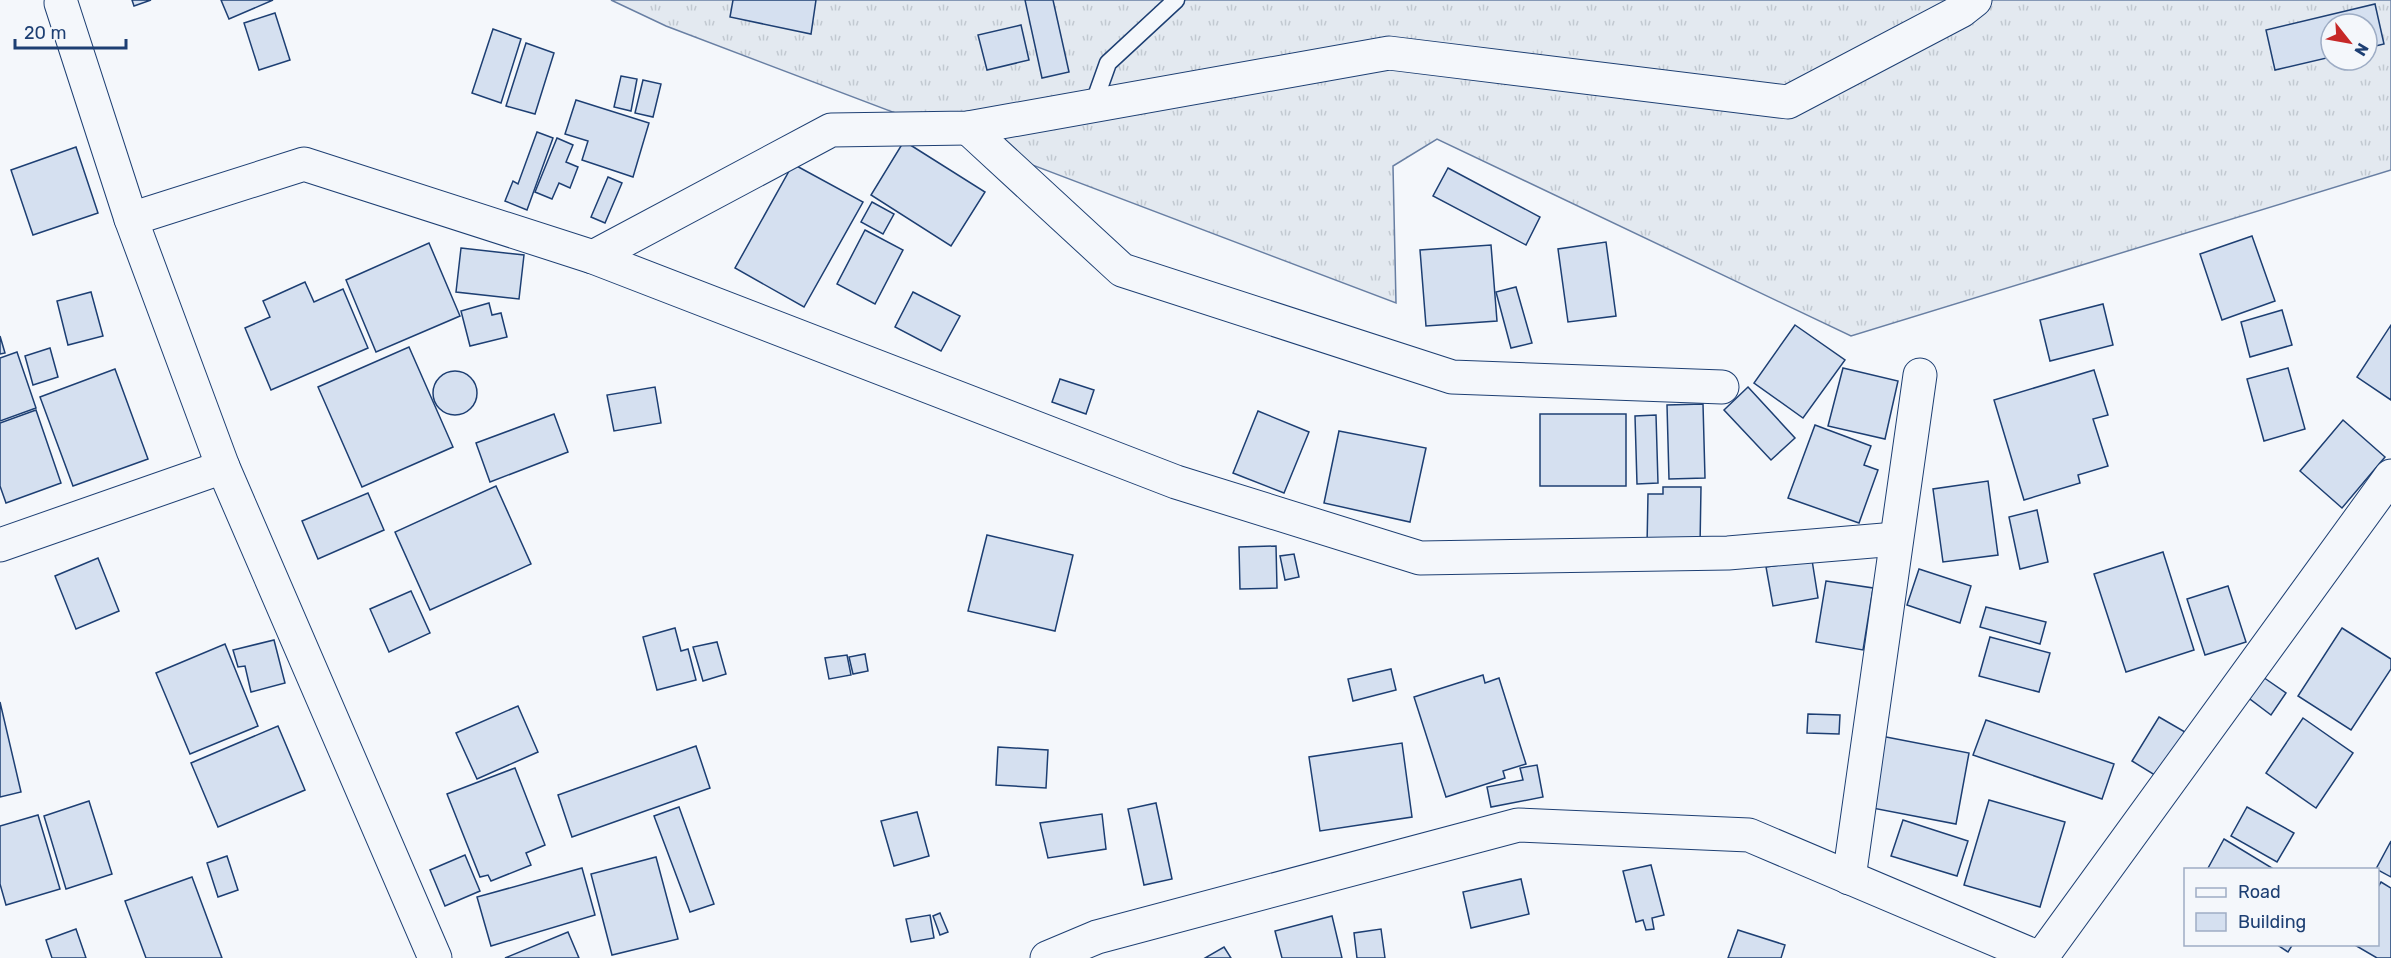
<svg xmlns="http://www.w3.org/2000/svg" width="2391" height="958" viewBox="0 0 2391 958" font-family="Rubik,sans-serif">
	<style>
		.grass { fill: url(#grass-tufts); stroke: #687fa3; stroke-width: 1.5; fill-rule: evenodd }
		.building { fill: #d5e0f0; stroke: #1d3f73; stroke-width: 1.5 }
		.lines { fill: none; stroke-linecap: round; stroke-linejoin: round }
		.lane-casing { stroke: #1d3f73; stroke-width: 19 }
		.street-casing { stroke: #1d3f73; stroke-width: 35 }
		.lane { stroke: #f4f7fb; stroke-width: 16 }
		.street { stroke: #f4f7fb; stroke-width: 33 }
	</style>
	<defs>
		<pattern id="grass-tufts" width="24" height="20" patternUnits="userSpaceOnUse" patternTransform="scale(1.5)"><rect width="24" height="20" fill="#e3e9f0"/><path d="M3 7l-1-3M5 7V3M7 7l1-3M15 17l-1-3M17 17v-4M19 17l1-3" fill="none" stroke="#c2c9d1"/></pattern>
	</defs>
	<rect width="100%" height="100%" fill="#f4f7fb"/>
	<!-- grass -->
	<path class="grass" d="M611,0H2391V170L1851,336L1437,139L1393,166L1396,303L666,26ZM2331,24H2367V60H2331Z"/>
	<!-- building -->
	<g class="building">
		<polygon points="132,0 151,0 134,6"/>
		<polygon points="221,0 273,0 229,19"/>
		<polygon points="733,0 816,0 811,34 730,17"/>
		<polygon points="1025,0 1053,0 1069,72 1042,78"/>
		<polygon points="2375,4 2384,44 2367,48 2367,24 2331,24 2331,57 2275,70 2266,30"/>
		<polygon points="275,13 290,60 259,70 244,23"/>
		<polygon points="1021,25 1029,60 987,70 978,35"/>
		<polygon points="493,29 521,39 501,103 472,93"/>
		<polygon points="526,43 554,53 535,114 506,106"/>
		<polygon points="621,76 637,79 631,111 614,107"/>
		<polygon points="643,80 661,84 653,117 635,113"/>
		<polygon points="576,100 649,123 633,177 582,160 588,141 565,134"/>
		<polygon points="537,132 553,138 527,210 505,201 513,181 518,184"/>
		<polygon points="557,138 573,145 566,162 578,167 570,188 559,183 552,199 535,192"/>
		<polygon points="904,141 985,192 951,246 871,195"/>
		<polygon points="76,147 98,213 33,235 11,170"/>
		<polygon points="793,164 863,202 804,307 735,268"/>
		<polygon points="1448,168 1540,217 1526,245 1433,196"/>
		<polygon points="608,177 622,183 605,223 591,217"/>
		<polygon points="872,202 894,214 883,234 861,222"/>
		<polygon points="865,230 903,250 875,304 837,284"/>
		<polygon points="2252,236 2275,301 2222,320 2200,254"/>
		<polygon points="1606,242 1616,316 1568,322 1558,249"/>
		<polygon points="429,243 460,316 376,352 346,280"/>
		<polygon points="1491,245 1497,321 1426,326 1420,250"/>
		<polygon points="461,248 524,255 519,299 456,292"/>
		<polygon points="305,282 314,302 343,289 368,348 271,390 245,328 270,317 263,301"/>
		<polygon points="1516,287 1532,343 1511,348 1496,292"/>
		<polygon points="91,292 103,336 68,345 57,301"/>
		<polygon points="913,292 960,316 941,351 895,327"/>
		<polygon points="489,303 492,315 501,313 507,337 470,346 461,311"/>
		<polygon points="2103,304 2113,345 2050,361 2040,320"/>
		<polygon points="2282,310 2292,345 2250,357 2241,322"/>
		<polygon points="1795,325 1845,360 1803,418 1754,383"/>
		<polygon points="2391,325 2391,400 2357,377"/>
		<polygon points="0,336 5,353 0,354"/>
		<polygon points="409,347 453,447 362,487 318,387"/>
		<polygon points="50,348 58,377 33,385 25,356"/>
		<polygon points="17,352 36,408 0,421 0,358"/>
		<polygon points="1843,368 1898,381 1885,439 1828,426"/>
		<polygon points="2288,368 2305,429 2264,441 2247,379"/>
		<polygon points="115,369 148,459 73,486 40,397"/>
		<polygon points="2094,370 2108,415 2093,419 2108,466 2078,475 2080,483 2024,500 1994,400"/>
		<circle cx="455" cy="393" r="22"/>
		<polygon points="1060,379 1094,390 1086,414 1052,402"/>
		<polygon points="655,387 661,423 614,431 607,395"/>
		<polygon points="1748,387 1795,438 1771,460 1724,410"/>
		<polygon points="1703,404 1705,478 1669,479 1667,405"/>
		<polygon points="36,410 61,483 6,503 0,486 0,423"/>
		<polygon points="1258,411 1309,432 1284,493 1233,473"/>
		<polygon points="554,414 568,452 490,482 476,443"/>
		<rect x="1540" y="414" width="86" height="72"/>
		<polygon points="1656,415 1658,483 1637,484 1635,416"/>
		<polygon points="2343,420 2385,457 2342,508 2300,471"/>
		<polygon points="1815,425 1871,446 1864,465 1878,470 1859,523 1788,498"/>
		<polygon points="1339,431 1426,448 1410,522 1324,503"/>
		<polygon points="1988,481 1998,555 1943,562 1933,489"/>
		<polygon points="496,486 531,564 430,610 395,532"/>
		<polygon points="1663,487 1701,487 1700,546 1647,546 1648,494 1663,494"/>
		<polygon points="368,493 384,530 318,559 302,521"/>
		<polygon points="2037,510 2048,562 2020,569 2009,517"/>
		<polygon points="987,535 1073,555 1055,631 968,611"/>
		<polygon points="1276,546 1277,588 1240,589 1239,547"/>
		<polygon points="2163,552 2194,650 2126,672 2094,574"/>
		<polygon points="1294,554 1299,577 1285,580 1280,556"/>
		<polygon points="98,558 119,611 76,629 55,576"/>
		<polygon points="1812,560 1818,598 1773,606 1766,567"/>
		<polygon points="1919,569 1971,586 1960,623 1907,605"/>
		<polygon points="1826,581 1873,588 1863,650 1816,642"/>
		<polygon points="2228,586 2246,642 2205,655 2187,599"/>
		<polygon points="411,591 430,633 389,652 370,609"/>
		<polygon points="1986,607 2046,622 2040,644 1980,627"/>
		<polygon points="675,628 681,651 688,649 696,680 657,690 643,637"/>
		<polygon points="2342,628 2391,659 2391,669 2351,730 2298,696"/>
		<polygon points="1990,637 2050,653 2039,692 1979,676"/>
		<polygon points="274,640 285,683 251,692 245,666 238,667 233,650"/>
		<polygon points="717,642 726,674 703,681 693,647"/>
		<polygon points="225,644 258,726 190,754 156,673"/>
		<polygon points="865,654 868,671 853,674 849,657"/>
		<polygon points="847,655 851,675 829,679 825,658"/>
		<polygon points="1391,669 1396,690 1353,701 1348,679"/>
		<polygon points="1483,675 1485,683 1499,678 1526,764 1503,771 1505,778 1446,797 1414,697"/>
		<polygon points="2260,675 2286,693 2271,715 2246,696"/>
		<polygon points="0,702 21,792 0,797"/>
		<polygon points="518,706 538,752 477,779 456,733"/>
		<polygon points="1808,714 1840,715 1839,734 1807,733"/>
		<polygon points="2159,717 2185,732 2158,777 2132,761"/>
		<polygon points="2303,718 2353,753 2316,808 2266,773"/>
		<polygon points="1986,720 2114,764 2102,799 1973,755"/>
		<polygon points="278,726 305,790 218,827 191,763"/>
		<polygon points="1881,736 1969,753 1956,824 1867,807"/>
		<polygon points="1402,743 1412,817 1320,831 1309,757"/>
		<polygon points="696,746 710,788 572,837 558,795"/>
		<polygon points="998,747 1048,750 1046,788 996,785"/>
		<polygon points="1537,765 1543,797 1491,807 1487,787 1523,780 1520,768"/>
		<polygon points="515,768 545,845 526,853 531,865 491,881 488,875 480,877 447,794"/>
		<polygon points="1989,800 2065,822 2040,907 1964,885"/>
		<polygon points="89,801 112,874 66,889 44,816"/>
		<polygon points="1156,803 1172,879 1144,885 1128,809"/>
		<polygon points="679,807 714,904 690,912 654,816"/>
		<polygon points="2247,807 2294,833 2277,862 2231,836"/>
		<polygon points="917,812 929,856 894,866 881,821"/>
		<polygon points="1102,814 1106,849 1048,858 1040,823"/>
		<polygon points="38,815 60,889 6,905 0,884 0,826"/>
		<polygon points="1903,820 1968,841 1957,876 1891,856"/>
		<polygon points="2224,839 2272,868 2271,870 2207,870"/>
		<polygon points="2391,841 2391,877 2376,869"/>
		<polygon points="465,855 480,891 445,906 430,870"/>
		<polygon points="227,856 238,890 218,897 207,863"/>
		<polygon points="656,857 678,939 612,955 591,874"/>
		<polygon points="1651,865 1664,915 1652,918 1654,929 1646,930 1643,920 1636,922 1623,871"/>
		<polygon points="582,868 595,915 491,946 477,897"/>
		<polygon points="192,877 222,958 146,958 125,901"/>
		<polygon points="1521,879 1529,914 1471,928 1463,892"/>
		<polygon points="2381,882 2391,888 2391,958 2377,958 2353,944 2378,944 2378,887"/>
		<polygon points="940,913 948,932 940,935 933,916"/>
		<polygon points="930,915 934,938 911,942 906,919"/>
		<polygon points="1332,916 1342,958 1282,958 1275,931"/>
		<polygon points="76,929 86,958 52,958 46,940"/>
		<polygon points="1381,929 1385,958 1357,958 1354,933"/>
		<polygon points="1738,930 1785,945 1781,958 1728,958"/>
		<polygon points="568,932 579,958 505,958"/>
		<polygon points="2276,944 2293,944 2288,952"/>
		<polygon points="1224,947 1231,958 1205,958"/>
	</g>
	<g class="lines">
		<defs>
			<polyline id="lane" points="1093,105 1108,63 1176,0"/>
			<g id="street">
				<polyline points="61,3 131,219 223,467 435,958"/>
				<polyline points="968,128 1122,270 1452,377 1722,387"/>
				<polyline points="131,219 304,164 593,257 1176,482 1420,558 1728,553 1896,539"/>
				<polyline points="593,257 831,130 968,128 1389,53 1788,102 1961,11 1975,0"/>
				<polyline points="0,545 223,467"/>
				<polyline points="1849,878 1920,375"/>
				<polyline points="1047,958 1097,937 1518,825 1749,835 2039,958"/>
				<polyline points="2041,958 2391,476"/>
			</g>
		</defs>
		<!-- lane casing -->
		<use href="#lane" class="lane-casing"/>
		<!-- street casing -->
		<use href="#street" class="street-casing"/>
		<!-- lane -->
		<use href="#lane" class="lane"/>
		<!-- street -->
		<use href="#street" class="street"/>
	</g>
	<!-- legend -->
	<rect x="2184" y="868" width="195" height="78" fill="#f4f7fb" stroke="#9eadc5" stroke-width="1.5"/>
	<rect x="2196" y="888" width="30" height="9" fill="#f4f7fb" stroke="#9eadc5" stroke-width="1.5"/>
	<text x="2238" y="898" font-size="18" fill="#1d3f73">Road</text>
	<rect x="2196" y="913" width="30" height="18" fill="#d5e0f0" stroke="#9eadc5" stroke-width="1.5"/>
	<text x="2238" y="928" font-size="18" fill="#1d3f73">Building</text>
	<!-- north arrow -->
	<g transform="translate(2349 42) rotate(121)"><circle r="28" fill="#f4f7fb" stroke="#9eadc5" stroke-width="1.5"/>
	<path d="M0-4.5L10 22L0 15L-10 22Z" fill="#c62828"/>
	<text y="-9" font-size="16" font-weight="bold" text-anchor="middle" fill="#1d3f73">N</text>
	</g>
	<!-- scale -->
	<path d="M15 39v9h111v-9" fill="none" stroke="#1d3f73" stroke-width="3"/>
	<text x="24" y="39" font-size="18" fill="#1d3f73" stroke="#f4f7fb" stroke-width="4.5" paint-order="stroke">20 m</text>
</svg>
